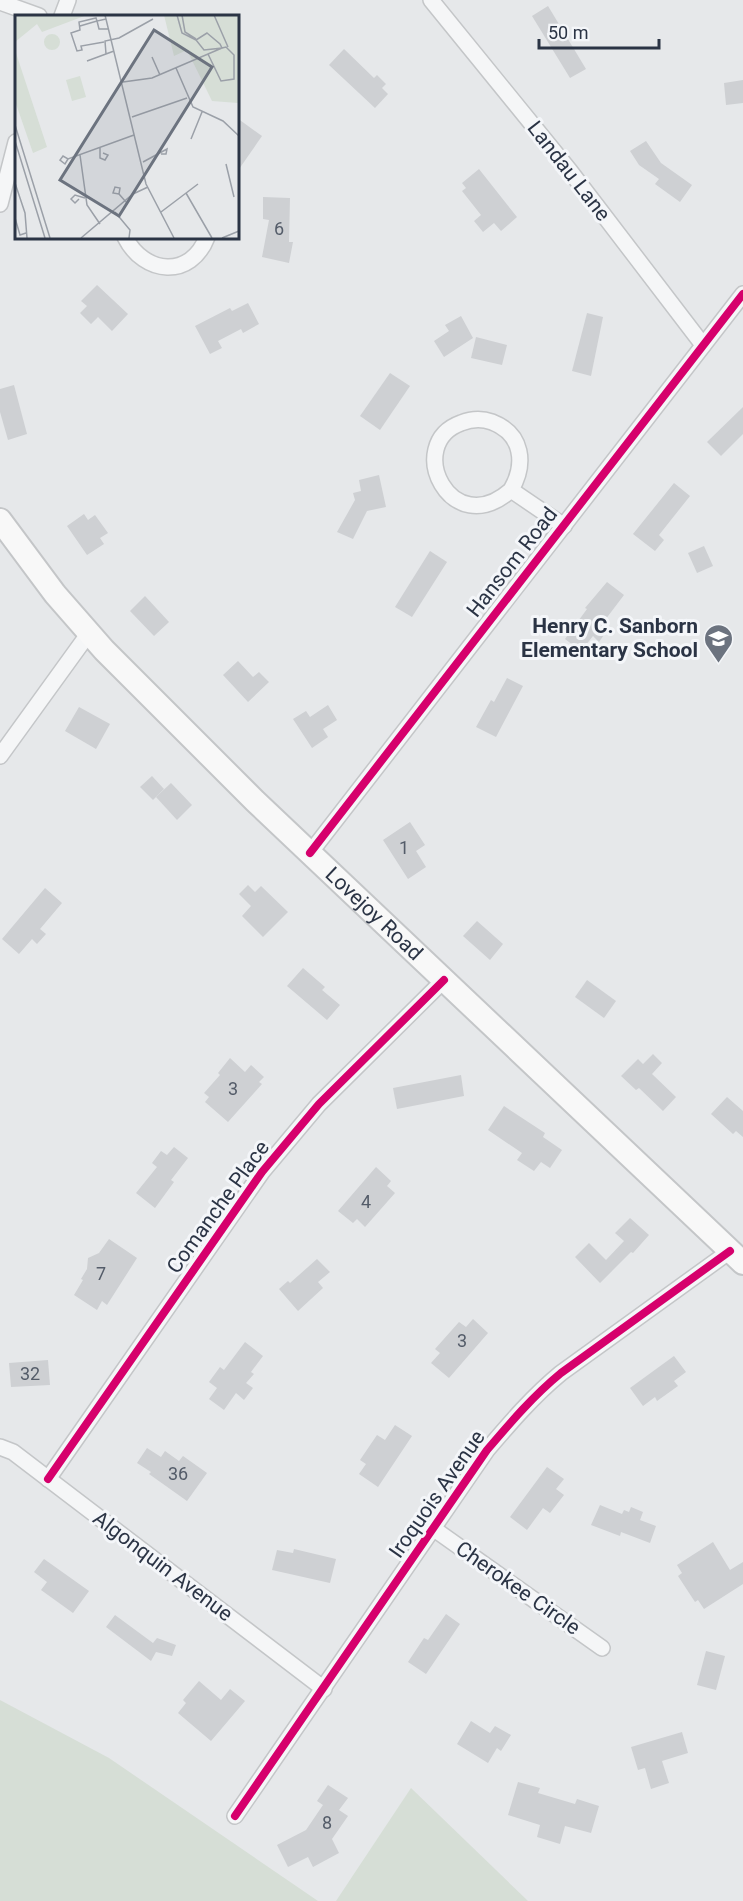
<svg xmlns="http://www.w3.org/2000/svg" width="743" height="1901" viewBox="0 0 743 1901" font-family="Roboto,sans-serif">
	<style>
		.green { fill: #d6ded6 }
		.building { fill: #ced0d3 }
		.lines { fill: none; stroke-linecap: round; stroke-linejoin: round }
		.minor-casing { stroke: #c4c6c8; stroke-width: 18 }
		.secondary-casing { stroke: #c4c6c8; stroke-width: 26 }
		.minor { stroke: #f5f6f7; stroke-width: 15 }
		.secondary { stroke: #f8f8f8; stroke-width: 22 }
		.cycleway-casing { stroke: #f4f6f9; stroke-width: 11 }
		.cycleway { stroke: #d6006c; stroke-width: 8 }
		.labels { text-anchor: middle; stroke-width: 6; stroke-linejoin: round; paint-order: stroke }
		.number-label { font-size: 18px; fill: #545c69 }
		.street-label { font-size: 21px; fill: #2b3445; stroke: #f4f6f9 }
		.poi-label { font-size: 21px; font-weight: bold; fill: #2b3445; stroke: #f4f6f9; text-anchor: end }
		.inset-road { fill: none; stroke: #9ba0a8; stroke-width: 1.5 }
		.view { fill: #6c737f; fill-opacity: 0.15; stroke: #6c737f; stroke-width: 3 }
		.inset-edge { fill: none; stroke: #2b3445; stroke-width: 3 }
	</style>
	<rect width="100%" height="100%" fill="#e6e8ea"/>
	<!-- green -->
	<g class="green">
		<polygon points="0,1700 109,1758 318,1901 0,1901"/>
		<polygon points="411,1788 528,1901 336,1901"/>
	</g>
	<!-- building -->
	<g class="building">
		<polygon points="548,6 586,69 570,78 532,16"/>
		<polygon points="344,49 374,78 377,75 386,84 382,88 388,94 375,108 329,65"/>
		<polygon points="743,80 743,103 726,105 724,83"/>
		<polygon points="237,118 262,136 237,172"/>
		<polygon points="646,141 661,163 692,185 680,202 655,184 659,179 639,165 630,151"/>
		<polygon points="479,169 517,217 501,231 494,223 483,232 474,221 481,215 462,191 466,188 462,183"/>
		<polygon points="263,197 290,198 289,242 293,242 289,263 262,257 269,220 263,219"/>
		<polygon points="97,285 128,314 112,331 98,317 91,324 80,313 87,306 81,301"/>
		<polygon points="248,303 259,324 243,333 241,329 218,341 222,348 210,354 195,326 230,308 232,311"/>
		<polygon points="587,313 603,317 591,376 572,371"/>
		<polygon points="461,316 473,338 444,357 434,341 449,331 445,325"/>
		<polygon points="476,337 507,345 502,365 471,358"/>
		<polygon points="390,373 410,386 380,430 360,416"/>
		<polygon points="14,385 27,434 8,440 0,412 0,389"/>
		<polygon points="743,407 743,434 721,456 707,442"/>
		<polygon points="379,475 386,507 367,511 353,539 337,532 355,500 353,493 361,491 359,480"/>
		<polygon points="674,483 690,496 659,535 664,540 655,551 633,534"/>
		<polygon points="84,514 88,520 95,515 108,533 100,538 104,544 87,555 67,526"/>
		<polygon points="704,546 713,566 697,573 688,553"/>
		<polygon points="430,551 447,562 412,617 395,607"/>
		<polygon points="607,582 624,595 602,624 608,629 599,642 593,636 581,651 565,639 587,609 585,608"/>
		<polygon points="145,596 169,622 154,636 130,611"/>
		<polygon points="238,661 253,677 259,672 269,682 248,702 223,675"/>
		<polygon points="507,678 523,686 496,737 476,727 491,700 494,702"/>
		<polygon points="328,705 337,720 323,729 328,737 312,748 293,719 306,711 310,717"/>
		<polygon points="79,707 110,724 96,749 65,731"/>
		<polygon points="152,776 164,789 153,800 140,787"/>
		<polygon points="171,783 192,805 177,820 156,797"/>
		<polygon points="410,822 425,845 416,851 426,867 408,879 383,840"/>
		<polygon points="248,885 255,892 261,886 288,912 263,937 242,916 251,906 239,894"/>
		<polygon points="45,888 62,903 40,929 46,934 37,944 32,939 19,954 2,939"/>
		<polygon points="477,921 503,944 490,960 463,936"/>
		<polygon points="303,968 325,987 322,990 340,1005 327,1020 287,986"/>
		<polygon points="587,980 616,1001 604,1018 575,997"/>
		<polygon points="653,1054 662,1063 652,1074 676,1097 663,1111 639,1088 636,1090 621,1076 638,1059 643,1064"/>
		<polygon points="230,1058 245,1072 251,1065 264,1077 259,1082 262,1084 228,1122 205,1102 209,1097 204,1093 220,1075 218,1073"/>
		<polygon points="461,1075 464,1096 397,1109 393,1088"/>
		<polygon points="727,1097 743,1111 743,1137 736,1131 733,1134 711,1114"/>
		<polygon points="504,1106 545,1133 543,1137 562,1150 550,1168 541,1162 534,1171 517,1160 522,1153 488,1130"/>
		<polygon points="174,1147 188,1158 171,1180 174,1182 155,1208 136,1193 157,1167 152,1163 161,1151 167,1155"/>
		<polygon points="376,1167 391,1181 387,1186 395,1193 365,1227 357,1219 353,1223 338,1211"/>
		<polygon points="630,1218 649,1235 633,1253 631,1252 600,1283 575,1257 589,1243 606,1260 624,1241 615,1233"/>
		<polygon points="109,1239 137,1258 107,1305 102,1301 97,1310 74,1295 83,1280 81,1279 87,1269 88,1258 99,1253"/>
		<polygon points="317,1259 330,1272 318,1282 323,1288 298,1311 279,1289 288,1281 290,1283"/>
		<polygon points="473,1319 488,1333 449,1378 431,1363 440,1353 435,1349 459,1322 466,1327"/>
		<polygon points="245,1342 263,1356 251,1372 254,1374 246,1383 253,1388 244,1400 236,1393 224,1410 209,1399 217,1388 209,1382 220,1367 224,1370"/>
		<polygon points="674,1356 686,1372 674,1381 678,1386 657,1401 655,1397 643,1406 630,1388"/>
		<polygon points="48,1360 50,1385 11,1387 9,1363"/>
		<polygon points="395,1425 412,1436 378,1487 359,1474 366,1464 360,1460 377,1435 385,1440"/>
		<polygon points="147,1448 161,1457 165,1451 179,1461 183,1456 207,1473 187,1501 149,1474 151,1472 137,1463"/>
		<polygon points="547,1467 564,1479 556,1489 564,1495 550,1513 543,1508 527,1530 510,1517"/>
		<polygon points="600,1505 622,1514 624,1510 629,1512 631,1507 643,1512 640,1520 656,1526 650,1543 621,1532 620,1536 591,1525"/>
		<polygon points="713,1542 730,1570 743,1562 743,1584 704,1609 698,1600 695,1602 678,1576 682,1573 677,1565"/>
		<polygon points="294,1549 336,1559 330,1583 272,1570 277,1550 293,1553"/>
		<polygon points="44,1559 89,1591 73,1613 41,1590 47,1582 34,1572"/>
		<polygon points="446,1614 460,1624 426,1674 408,1662 424,1638 428,1640"/>
		<polygon points="115,1615 153,1643 157,1638 176,1645 172,1656 156,1652 151,1661 106,1627"/>
		<polygon points="706,1651 725,1656 716,1690 697,1685"/>
		<polygon points="199,1681 221,1700 230,1689 245,1701 211,1741 178,1713 186,1703 183,1700"/>
		<polygon points="471,1721 490,1733 495,1726 511,1735 501,1751 497,1748 488,1763 457,1744"/>
		<polygon points="682,1732 688,1753 662,1761 669,1783 651,1789 645,1768 638,1770 631,1747"/>
		<polygon points="518,1782 540,1788 538,1793 575,1804 577,1799 599,1806 591,1833 565,1826 560,1844 537,1837 540,1825 508,1815"/>
		<polygon points="328,1785 348,1798 339,1810 348,1816 332,1839 339,1853 313,1867 308,1857 288,1867 277,1845 306,1830 323,1805 317,1801"/>
	</g>
	<g class="lines">
		<defs>
			<g id="minor">
				<polyline points="431,0 570,171 703,345"/>
				<polyline points="0,2 39,16"/>
				<polyline points="62,16 68,0"/>
				<polyline points="0,204 16,142"/>
				<path d="M125,237C144,275 191,279 207,237"/>
				<path d="M511,490C451,543 403,444 461,423C471,419 481,418 492,422C523,434 526,464 511,490L564,526"/>
				<polyline points="0,756 89,633"/>
				<polyline points="310,853 743,294"/>
				<polyline points="0,1447 13,1452 324,1689"/>
				<polyline points="48,1479 262,1172 319,1104 444,980"/>
				<polyline points="434,1529 602,1648"/>
				<path d="M235,1816L487,1450C510,1423 533,1396 561,1373L730,1251"/>
			</g>
			<g id="secondary">
				<path id="s1" d="M0,520L55,594L104,650L255,801L743,1263"/>
			</g>
		</defs>
		<!-- minor casing -->
		<use href="#minor" class="minor-casing"/>
		<!-- secondary casing -->
		<use href="#secondary" class="secondary-casing"/>
		<!-- minor -->
		<use href="#minor" class="minor"/>
		<!-- secondary -->
		<use href="#secondary" class="secondary"/>
		<defs>
			<g id="cycleway">
				<polyline points="310,853 743,294"/>
				<polyline points="48,1479 262,1172 319,1104 444,980"/>
				<path d="M235,1816L487,1450C510,1423 533,1396 561,1373L730,1251"/>
			</g>
		</defs>
		<!-- cycleway casing -->
		<use href="#cycleway" class="cycleway-casing"/>
		<!-- cycleway -->
		<use href="#cycleway" class="cycleway"/>
	</g>
	<!-- icons -->
	<defs>
		<symbol id="school-pin" viewBox="-11 -11 22 30"><path d="M0 17L-7.5 6A9.5 9.5 0 1 1 7.5 6Z" fill="#6c737f" stroke="#f4f6f9"/><path d="M0-5L7-2L0 1L-7-2ZM-4 1L0 2.5L4 1V4Q0 6-4 4Z" fill="#fff"/></symbol>
	</defs>
	<g fill-rule="evenodd">
		<use href="#school-pin" x="702" y="622" width="33" height="45"/>
	</g>
	<g class="labels">
		<!-- number labels -->
		<g class="number-label">
			<text x="279" y="235">6</text>
			<text x="404" y="854">1</text>
			<text x="233" y="1095">3</text>
			<text x="366" y="1208">4</text>
			<text x="101" y="1280">7</text>
			<text x="462" y="1347">3</text>
			<text x="30" y="1380">32</text>
			<text x="178" y="1480">36</text>
			<text x="327" y="1829">8</text>
		</g>
		<!-- street labels -->
		<g class="street-label">
			<text transform="translate(569 171) rotate(52)" y="7">Landau Lane</text>
			<text transform="translate(512 562) rotate(-52)" y="7">Hansom Road</text>
			<text dy="7" stroke="none"><textPath href="#s1" startOffset="544">Lovejoy Road</textPath></text>
			<text transform="translate(218 1207) rotate(-54)" y="7">Comanche Place</text>
			<text transform="translate(437 1494) rotate(-55)" y="7">Iroquois Avenue</text>
			<text transform="translate(163 1566) rotate(37)" y="7">Algonquin Avenue</text>
			<text transform="translate(518 1588) rotate(35)" y="7">Cherokee Circle</text>
		</g>
		<!-- poi labels -->
		<g class="poi-label">
			<text x="698" y="633">Henry C. Sanborn<tspan x="698" dy="24">Elementary School</tspan></text>
		</g>
	</g>
	<!-- overview -->
	<g transform="translate(15 15)">
		<rect width="224" height="224" fill="#e6e8ea"/>
		<path d="M0,0H72L27,17L22,9L0,27ZM149,0H223V88L197,86L172,35L159,41ZM29 27a8 8 0 1 1 16 0a8 8 0 1 1-16 0ZM0,35L32,132L18,138L0,86ZM65,61L71,82L57,86L51,65Z" fill="#d6ded6"/>
		<path class="inset-road" d="M90,0L131,169L159,223M162,0L167,18L181,25M167,0L170,17L181,24M199,0L213,32M91,4L82,6L84,14H94M65,11L82,6L81,3L64,7L65,15L56,18L62,36L67,35L66,31L89,27M192,18L205,29L207,33L189,35L181,25ZM91,39L90,26L104,23L138,4M137,42L145,60M72,46L99,36M161,53L178,92L208,106L224,121M108,67L137,63L207,33L211,32L219,40V64L206,66L193,39M117,102L172,83M0,110L35,223M176,124L187,97M0,126L30,223M85,132V143L90,145L93,140L88,138M65,140L72,190L85,209M53,144L50,149L45,145L48,141L53,144L119,120M128,147L152,134L151,139H146M211,149L219,182M0,168L10,198L12,223M171,178L197,223M104,179L98,178L100,172L105,173L104,179L111,187M64,184L60,188L56,184L60,180L70,183M100,197L115,215L114,223M146,197L183,169M0,203L5,220L11,218M66,223L118,179L133,172M207,223L224,216"/>
		<path class="view" d="M139,15L197,52L104,201L45,165Z"/>
		<rect width="224" height="224" class="inset-edge"/>
	</g>
	<!-- scale -->
	<path d="M539 39v9h120v-9" fill="none" stroke="#2b3445" stroke-width="3"/>
	<text x="548" y="39" font-size="18" fill="#2b3445" stroke="#f4f6f9" stroke-width="4.5" paint-order="stroke">50 m</text>
</svg>
